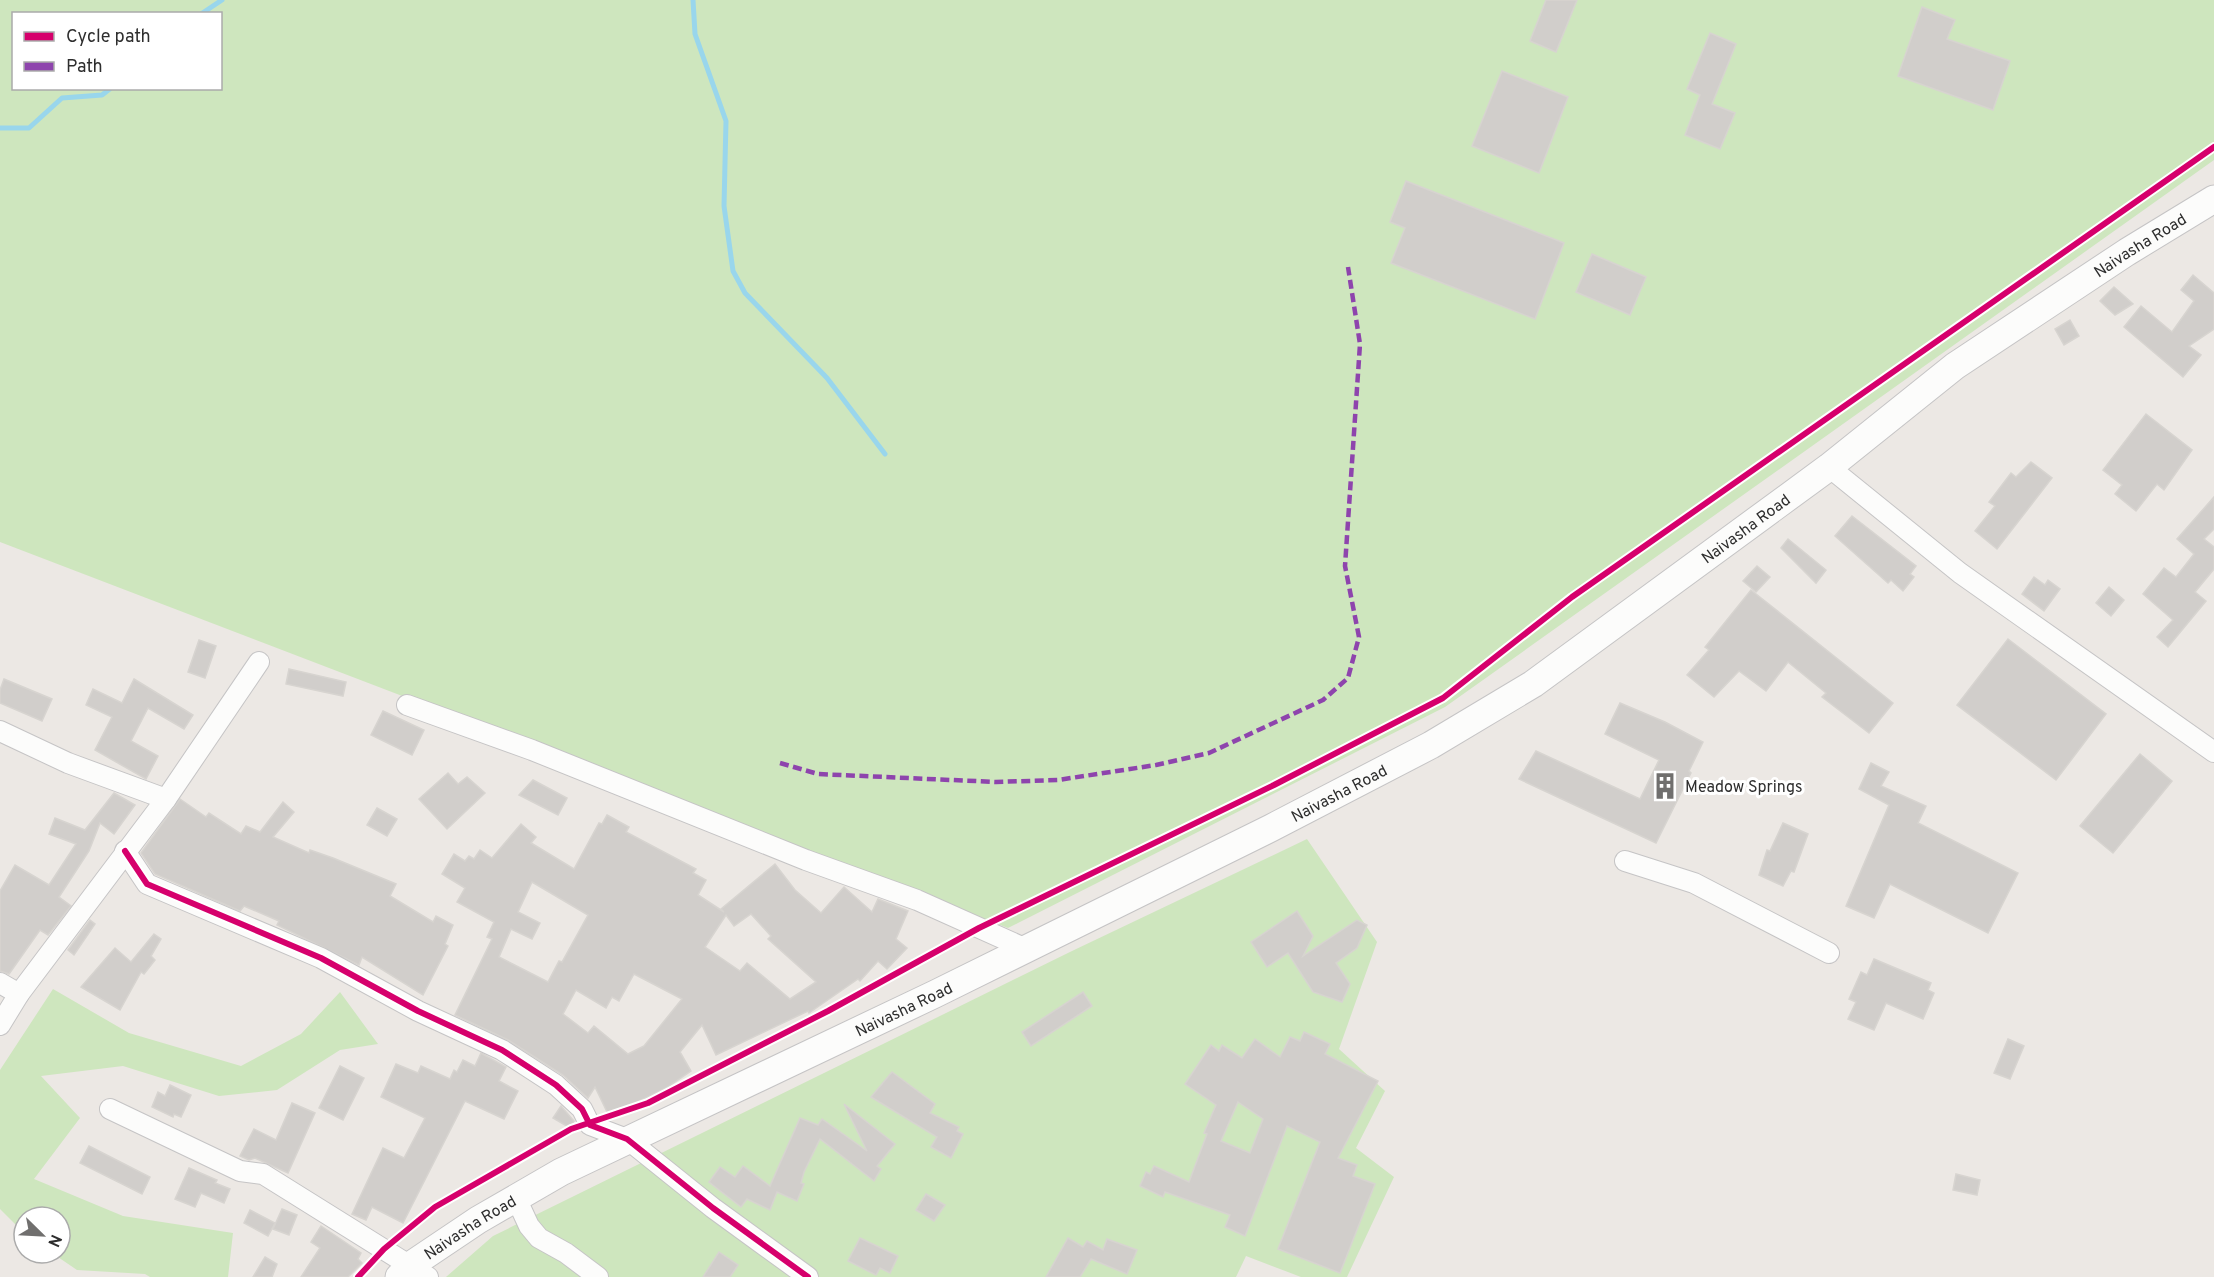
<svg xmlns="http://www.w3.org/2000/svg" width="2214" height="1277" viewBox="0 0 2214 1277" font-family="Overpass,sans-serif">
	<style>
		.green { fill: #cee6be; fill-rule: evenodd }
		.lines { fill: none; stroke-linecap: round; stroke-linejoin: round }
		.stream { stroke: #99d6ec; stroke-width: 5 }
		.building { fill: #d1cecb; stroke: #d7d4d0; stroke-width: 1.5; fill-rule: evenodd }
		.street-casing { stroke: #c5c4c5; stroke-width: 22 }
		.secondary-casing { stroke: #c5c4c5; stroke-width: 29 }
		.street { stroke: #fcfcfb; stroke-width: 20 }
		.secondary { stroke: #fcfcfb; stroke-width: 27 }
		.quiet { stroke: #8e44ad; stroke-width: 4.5; stroke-dasharray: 9 4.5; stroke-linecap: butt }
		.cycleway-casing { stroke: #fff; stroke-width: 10 }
		.cycleway { stroke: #d6006c; stroke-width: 6 }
		.labels { text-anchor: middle; stroke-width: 6; stroke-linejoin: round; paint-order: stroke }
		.street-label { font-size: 16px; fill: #2e2e2e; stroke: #fff }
		.poi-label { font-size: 16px; fill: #2e2e2e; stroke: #fff; text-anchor: start }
	</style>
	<rect width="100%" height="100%" fill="#ece8e4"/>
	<!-- green -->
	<g class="green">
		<path d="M0,0H2214V160L1445,707L1008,928L0,542ZM14,14H220V88H14Z"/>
		<polygon points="1307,839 1377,942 1339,1049 1385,1091 1356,1148 1394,1177 1347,1277 1301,1277 1246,1256 1236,1277 446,1277 493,1236 1072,951"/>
		<polygon points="53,989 129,1033 241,1066 301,1034 340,992 378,1044 340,1050 277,1090 219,1096 123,1066 41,1076 80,1118 34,1179 123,1216 233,1233 228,1277 150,1277 145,1274 77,1270 52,1253 60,1253 60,1217 24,1217 24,1233 0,1209 0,1070"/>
	</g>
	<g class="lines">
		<!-- stream -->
		<g class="stream">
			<polyline points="693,0 695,34 726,121 724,206 733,271 745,293 827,378 885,454"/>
			<polyline points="201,14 222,0"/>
			<polyline points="0,128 29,128 62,98 102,95 111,88"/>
		</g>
	</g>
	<!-- building -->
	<g class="building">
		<polygon points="1546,0 1577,0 1556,52 1530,41"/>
		<polygon points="1922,7 1955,20 1947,39 2010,61 1993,110 1898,76"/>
		<polygon points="1710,33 1736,44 1712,104 1735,113 1720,149 1685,135 1700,95 1687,89"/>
		<polygon points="1502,71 1568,97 1539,173 1472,146"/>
		<polygon points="1406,181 1564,243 1535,319 1391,263 1405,228 1390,222"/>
		<polygon points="1592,254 1646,277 1630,315 1576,292"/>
		<polygon points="2193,275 2214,293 2214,329 2189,346 2201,355 2183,377 2124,327 2141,306 2172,332 2194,301 2181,290"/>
		<polygon points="2114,287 2133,304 2115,315 2100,301"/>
		<polygon points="2070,320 2079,336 2064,345 2055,329"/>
		<polygon points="2146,414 2192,450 2164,490 2157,484 2136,511 2115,494 2122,485 2103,470"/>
		<polygon points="2031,462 2052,478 1997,549 1975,531 1995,506 1989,502 2011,473 2016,477"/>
		<polygon points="2214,497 2214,529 2204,539 2214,547 2214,569 2195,592 2206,601 2168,647 2157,637 2173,620 2143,594 2164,568 2176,577 2194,554 2177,539"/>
		<polygon points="1852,516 1916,566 1910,574 1914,577 1903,591 1891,580 1888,583 1835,536"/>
		<polygon points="1788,539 1826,570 1816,583 1781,548"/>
		<polygon points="1757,566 1770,577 1756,592 1743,581"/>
		<polygon points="2034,577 2045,585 2048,580 2060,589 2044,611 2022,594"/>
		<polygon points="2109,587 2124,600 2111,616 2096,603"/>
		<polygon points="1751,590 1893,703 1869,733 1822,697 1826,693 1788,662 1766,691 1739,671 1714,697 1687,675 1709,650 1705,647"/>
		<polygon points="2008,639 2106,714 2056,780 1957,705"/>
		<polygon points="199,640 216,646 205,678 188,672"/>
		<polygon points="289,669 346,682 343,696 286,684"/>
		<polygon points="4,679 52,699 42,721 0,703 0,690"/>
		<polygon points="134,679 193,715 184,729 148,708 131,741 158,756 146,779 95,750 112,717 86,705 93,689 122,703"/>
		<polygon points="1620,703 1665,722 1703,742 1689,771 1691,773 1656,843 1519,779 1536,751 1640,799 1659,760 1605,734"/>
		<polygon points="383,711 424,730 412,755 371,735"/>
		<polygon points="2140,754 2172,781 2113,853 2080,826"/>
		<polygon points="1871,763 1889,772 1881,786 1926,806 1918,823 2018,873 1988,933 1890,884 1874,918 1846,906 1889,805 1859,789"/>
		<polygon points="448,773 458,784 467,777 485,793 447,829 419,799"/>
		<polygon points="533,780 567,798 558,815 519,795"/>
		<polygon points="114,793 135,805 114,834 100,823 89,851 59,897 71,906 48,935 40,930 9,974 0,971 0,891 15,865 49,885 76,844 49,834 55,818 85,830"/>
		<polygon points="180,799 206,817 209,813 241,834 246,826 260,832 283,802 294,812 273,837 309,853 310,850 333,858 396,884 390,896 433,922 436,916 453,925 445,944 448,946 423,995 362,957 359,965 277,925 279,921 244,906 240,911 155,874 141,853"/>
		<polygon points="377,808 397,819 387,836 367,825"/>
		<path d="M607,815L629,827L626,832L696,869L693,873L706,880L698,895L724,912L721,909L775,864L795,890L821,913L844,887L872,912L878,899L908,911L896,939L907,948L887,969L878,961L860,981L858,979L809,1013L808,1011L716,1055L702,1025L680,1052L691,1071L666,1088L609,1116L595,1087L588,1098L563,1075L508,1040L455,1015L492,939L487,937L494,922L457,902L465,888L442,874L454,854L465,861L469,856L474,859L480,850L492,858L521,824L536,837L531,843L574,869L599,823L602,824ZM532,882L588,915L562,962L559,961L548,982L499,957L511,929L532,939L540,923L518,912ZM751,914L771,936L768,939L816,982L790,999L747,963L740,971L705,947L726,915L734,926ZM634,974L682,999L644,1046L628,1054L594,1026L588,1033L563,1014L576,990L606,1008L612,997L619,1001Z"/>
		<polygon points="1783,823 1808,834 1794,872 1791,871 1783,886 1759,875 1767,850 1770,851"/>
		<polygon points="1297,911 1313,936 1303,956 1357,920 1367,925 1357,948 1336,963 1350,984 1342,1002 1313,992 1288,953 1267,967 1251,942"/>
		<polygon points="90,920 95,924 74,955 68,950"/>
		<polygon points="154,934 161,939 151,956 155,960 144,974 141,972 120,1010 81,987 115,948 131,962"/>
		<polygon points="1874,959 1931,983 1928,990 1934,993 1923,1019 1886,1003 1874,1030 1848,1019 1856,1002 1849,999 1861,972 1867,975"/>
		<polygon points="1083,992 1092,1006 1031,1046 1022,1032"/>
		<path d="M1304,1032L1330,1044L1325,1054L1378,1081L1338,1158L1357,1165L1353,1176L1375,1184L1340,1273L1278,1249L1320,1142L1287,1126L1245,1236L1225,1227L1230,1215L1165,1192L1163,1197L1140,1186L1146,1172L1150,1174L1154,1166L1189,1182L1207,1134L1204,1133L1216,1105L1185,1084L1211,1045L1219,1051L1222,1045L1242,1058L1255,1039L1280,1057L1290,1037L1300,1041ZM1238,1102L1263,1119L1250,1153L1221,1141Z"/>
		<polygon points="2008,1039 2024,1046 2010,1079 1994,1073"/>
		<polygon points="481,1053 506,1067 499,1081 518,1091 504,1119 465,1101 403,1223 372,1207 366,1220 352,1214 383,1148 404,1158 425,1118 381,1097 396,1064 418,1073 421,1066 450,1079 454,1070 457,1072 463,1060 475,1066"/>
		<polygon points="340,1066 364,1078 343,1120 319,1108"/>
		<polygon points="892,1072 935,1104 930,1113 959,1127 957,1131 963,1134 951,1158 931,1147 937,1137 871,1097"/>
		<polygon points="170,1085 191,1095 181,1117 174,1114 173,1117 152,1107 158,1092 165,1096"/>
		<polygon points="292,1103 315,1113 288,1173 255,1158 249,1160 240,1156 254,1129 276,1140"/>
		<polygon points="844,1104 895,1144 877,1166 881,1169 874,1181 820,1139 804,1172 801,1183 804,1184 797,1201 777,1192 770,1210 747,1199 741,1207 709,1182 720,1167 735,1177 743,1166 770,1186 800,1118 818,1125 822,1119 867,1151"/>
		<polygon points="561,1106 574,1121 570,1128 553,1118"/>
		<polygon points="89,1146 150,1177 142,1194 80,1163"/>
		<polygon points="189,1168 217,1180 215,1183 230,1189 224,1203 201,1193 195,1207 175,1199"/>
		<polygon points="1956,1174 1980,1180 1977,1195 1953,1190"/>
		<polygon points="926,1194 945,1205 934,1221 916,1210"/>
		<polygon points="282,1209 297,1215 289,1235 273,1229"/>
		<polygon points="250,1210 275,1223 268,1236 244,1223"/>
		<polygon points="321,1226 361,1253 358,1259 362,1263 348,1277 301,1277 320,1248 311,1242"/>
		<polygon points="860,1238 898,1256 890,1273 880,1268 876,1275 848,1261"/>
		<polygon points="1068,1238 1083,1247 1087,1241 1103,1250 1107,1239 1137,1250 1127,1274 1091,1259 1080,1277 1046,1277"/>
		<polygon points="719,1252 738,1265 730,1277 703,1277"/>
		<polygon points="265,1257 277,1264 272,1277 253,1277"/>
	</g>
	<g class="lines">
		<defs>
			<g id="street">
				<polyline points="1829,467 1960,573 2214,752"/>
				<polyline points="407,705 532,750 806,860 917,900 1024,948"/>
				<polyline points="0,731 68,763 166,799"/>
				<polyline points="125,851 147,884 321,958 418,1011 502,1050 556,1085 582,1109 590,1125 627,1139 713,1208 808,1277"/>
				<polyline points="1625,861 1694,883 1829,953"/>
				<polyline points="0,983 19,994"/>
				<polyline points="0,1025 19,994 166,799 259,662"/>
				<polyline points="110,1109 240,1171 263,1174 428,1277"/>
				<polyline points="516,1198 529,1226 539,1238 566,1253 598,1277"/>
			</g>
			<g id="secondary">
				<path id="s1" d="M399,1277L411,1265L478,1220L561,1172L935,994L1271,828L1431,745L1533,684L1829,467L1955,366L2127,252L2214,199"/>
			</g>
		</defs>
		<!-- street casing -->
		<use href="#street" class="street-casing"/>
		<!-- secondary casing -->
		<use href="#secondary" class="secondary-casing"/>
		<!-- street -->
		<use href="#street" class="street"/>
		<!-- secondary -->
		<use href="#secondary" class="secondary"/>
		<!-- quiet -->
		<polyline class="quiet" points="780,763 818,774 996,782 1058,780 1156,765 1209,753 1323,700 1348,678 1359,637 1345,566 1360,344 1348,267"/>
		<defs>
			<g id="cycleway">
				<polyline points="125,851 147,884 321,958 418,1011 502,1050 556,1085 582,1109 590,1125 627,1139 713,1208 808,1277"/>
				<polyline points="358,1277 384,1249 435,1207 571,1129 648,1103 828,1011 979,928 1274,785 1443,698 1572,597 2214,147"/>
			</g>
		</defs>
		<!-- cycleway casing -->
		<use href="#cycleway" class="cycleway-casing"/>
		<!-- cycleway -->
		<use href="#cycleway" class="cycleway"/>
	</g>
	<!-- icons -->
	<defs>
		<symbol id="building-bare" viewBox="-9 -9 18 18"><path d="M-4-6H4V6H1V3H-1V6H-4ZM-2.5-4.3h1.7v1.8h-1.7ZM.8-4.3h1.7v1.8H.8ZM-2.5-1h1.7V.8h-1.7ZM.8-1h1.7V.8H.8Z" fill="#706f6e" stroke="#fff" stroke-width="2.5" paint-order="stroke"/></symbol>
	</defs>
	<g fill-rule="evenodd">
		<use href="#building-bare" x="1646" y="767" width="38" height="38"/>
	</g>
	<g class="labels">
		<!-- street labels -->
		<g class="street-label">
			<text dy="6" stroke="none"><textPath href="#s1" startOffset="2031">Naivasha Road</textPath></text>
			<text dy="6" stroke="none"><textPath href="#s1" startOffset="1545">Naivasha Road</textPath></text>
			<text dy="6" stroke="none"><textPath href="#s1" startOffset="1059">Naivasha Road</textPath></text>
			<text dy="6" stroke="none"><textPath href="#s1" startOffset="573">Naivasha Road</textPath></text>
			<text dy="6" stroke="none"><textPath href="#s1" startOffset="87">Naivasha Road</textPath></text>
		</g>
		<!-- poi labels -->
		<g class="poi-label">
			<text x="1685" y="792">Meadow Springs</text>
		</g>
	</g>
	<!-- legend -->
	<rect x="12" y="12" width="210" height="78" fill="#ffffff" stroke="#ababab" stroke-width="1.5"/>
	<rect x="24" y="32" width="30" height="9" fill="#d6006c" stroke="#ababab" stroke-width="1.5"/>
	<text x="66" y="42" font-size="18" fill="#2e2e2e">Cycle path</text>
	<rect x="24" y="62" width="30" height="9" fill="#8e44ad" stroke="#ababab" stroke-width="1.5"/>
	<text x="66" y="72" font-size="18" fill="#2e2e2e">Path</text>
	<!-- north arrow -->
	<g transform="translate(42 1235) rotate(114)"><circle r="28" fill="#ffffff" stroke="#ababab" stroke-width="1.5"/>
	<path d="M0-4.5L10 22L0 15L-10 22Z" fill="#706f6e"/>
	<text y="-9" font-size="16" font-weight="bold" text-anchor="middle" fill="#2e2e2e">N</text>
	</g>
</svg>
